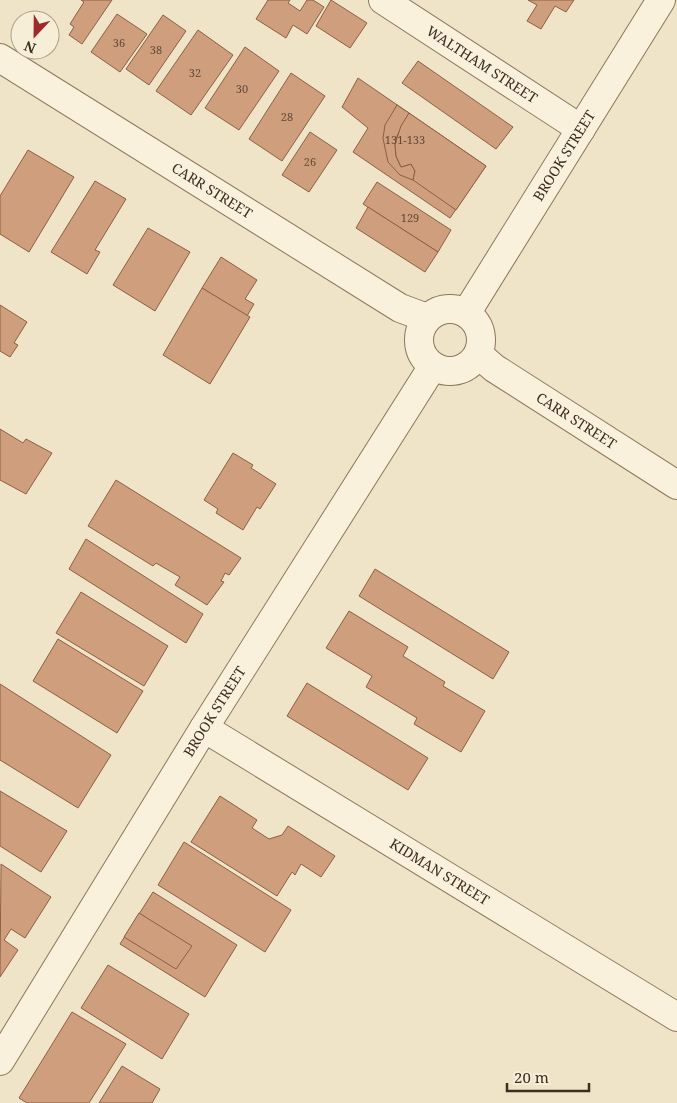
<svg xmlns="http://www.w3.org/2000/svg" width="677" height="1103" viewBox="0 0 677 1103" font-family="'Noto Serif',serif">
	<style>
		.building { fill: #cf9f7d; stroke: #8d5f41 }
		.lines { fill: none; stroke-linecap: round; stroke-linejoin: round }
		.minor-casing { stroke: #8d765c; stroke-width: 30 }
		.minor { stroke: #faf1dc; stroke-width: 28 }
		.labels { text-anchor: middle; stroke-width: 5; stroke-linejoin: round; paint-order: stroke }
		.number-label { font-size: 11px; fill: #624a37 }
		.street-label { font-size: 14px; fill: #3d2e20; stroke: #f7eed8 }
	</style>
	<rect width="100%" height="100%" fill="#f0e4c8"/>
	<!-- building -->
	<g class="building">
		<polygon points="81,0 112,0 82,44 69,35 74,27 70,24 84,2"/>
		<polygon points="268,0 290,0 288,3 300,11 307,0 313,0 324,7 307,34 293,25 286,38 256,19"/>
		<polygon points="331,0 367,23 350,48 316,26"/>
		<polygon points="528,0 574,0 566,12 555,6 541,29 527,21 537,5"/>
		<polygon points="117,14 147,34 120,72 91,52"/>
		<polygon points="163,15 186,31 149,85 126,69"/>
		<polygon points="198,30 233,55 191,115 156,91"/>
		<polygon points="245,47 279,71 239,130 205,108"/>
		<polygon points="418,61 513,127 496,149 402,83"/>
		<polygon points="291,73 325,96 282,161 249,139"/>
		<polygon points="358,78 486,166 450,218 353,152 368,128 342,107"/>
		<polygon points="397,105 409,113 397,136 395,144 396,156 401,167 411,164 415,171 413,180 400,175 388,162 385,148 383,138 385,125"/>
		<polygon points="409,113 486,166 456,210 413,180 415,171 411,164 401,167 396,156 395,144 401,126"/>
		<polygon points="310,132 337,150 309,192 282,175"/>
		<polygon points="28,150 74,177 29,252 0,234 0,196"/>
		<polygon points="95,181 126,199 95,250 100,252 87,274 51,252"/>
		<polygon points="377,182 451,230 438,252 363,204"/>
		<polygon points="368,207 438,252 425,272 356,228"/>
		<polygon points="148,228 190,252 155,311 113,285"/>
		<polygon points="221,257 257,280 245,299 254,304 247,316 202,288"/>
		<polygon points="202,288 250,317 210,384 163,355"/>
		<polygon points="0,305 27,322 14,343 18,345 10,357 0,351"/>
		<polygon points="0,429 23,443 26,439 52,453 26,494 0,480"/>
		<polygon points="233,453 253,465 251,468 276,484 260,509 257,507 243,530 216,513 218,509 204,500"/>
		<polygon points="116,480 241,558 229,575 225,573 221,581 224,582 207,605 175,585 180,577 156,563 153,566 88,526"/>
		<polygon points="86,539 203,614 186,643 69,569"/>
		<polygon points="375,569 509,652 493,679 359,596"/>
		<polygon points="81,592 168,646 144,686 56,633"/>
		<polygon points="349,611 408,647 403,656 445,682 443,686 485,711 461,752 414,724 417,718 366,687 372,676 326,648"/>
		<polygon points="58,639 143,691 117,733 33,681"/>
		<polygon points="307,683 428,758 408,790 287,716"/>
		<polygon points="0,684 111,755 78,808 0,760"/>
		<polygon points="0,791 67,831 41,872 0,846"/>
		<polygon points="220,796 257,820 252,828 269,839 282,835 288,826 335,856 321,877 301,864 295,875 292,872 277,896 191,842"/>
		<polygon points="184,842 291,910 265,952 158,885"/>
		<polygon points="1,864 51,897 25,938 11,929 4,940 18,950 0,977"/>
		<polygon points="153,892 237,945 205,997 120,944"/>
		<polygon points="139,913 192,946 176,969 124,937"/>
		<polygon points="108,965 189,1014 162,1059 81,1008"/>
		<polygon points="72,1012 126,1044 89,1103 27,1103 19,1098"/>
		<polygon points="122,1066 160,1089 152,1103 99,1103"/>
	</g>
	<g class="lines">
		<defs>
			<g id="minor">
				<path id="s1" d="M383,0L581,129"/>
				<path id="s2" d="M0,58L400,308L427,318"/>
				<circle cx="450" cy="340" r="31"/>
				<path id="s3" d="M467,312L661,0"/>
				<path id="s4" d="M478,354L494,368L677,485"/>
				<path id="s5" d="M204,728L677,1017"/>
				<path id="s6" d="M0,1061L204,728L433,366"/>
			</g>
		</defs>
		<!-- minor casing -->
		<use href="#minor" class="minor-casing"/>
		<!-- minor -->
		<use href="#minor" class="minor"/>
	</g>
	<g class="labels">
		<!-- number labels -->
		<g class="number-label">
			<text x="119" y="47">36</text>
			<text x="156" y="54">38</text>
			<text x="195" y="77">32</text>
			<text x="242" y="93">30</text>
			<text x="287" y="121">28</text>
			<text x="405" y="144">131-133</text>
			<text x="310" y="166">26</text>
			<text x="410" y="222">129</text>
		</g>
		<!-- street labels -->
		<g class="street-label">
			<text dy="5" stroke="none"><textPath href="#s1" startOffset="118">WALTHAM STREET</textPath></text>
			<text dy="5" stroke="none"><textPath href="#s3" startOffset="184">BROOK STREET</textPath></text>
			<text dy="5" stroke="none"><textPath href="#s2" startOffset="250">CARR STREET</textPath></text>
			<text dy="5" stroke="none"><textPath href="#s4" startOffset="119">CARR STREET</textPath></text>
			<text dy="5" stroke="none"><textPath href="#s6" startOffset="410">BROOK STREET</textPath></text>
			<text dy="5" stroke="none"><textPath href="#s5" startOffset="276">KIDMAN STREET</textPath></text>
		</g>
	</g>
	<!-- north arrow -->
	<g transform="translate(35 35) rotate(202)"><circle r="24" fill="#f7eed8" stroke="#ada18e"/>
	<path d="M0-4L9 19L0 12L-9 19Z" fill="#9e2a2b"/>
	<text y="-8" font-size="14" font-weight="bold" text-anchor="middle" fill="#3d2e20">N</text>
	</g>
	<!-- scale -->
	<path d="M507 1083v8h82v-8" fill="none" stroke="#3d2e20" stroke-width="2.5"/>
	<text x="514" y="1083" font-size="15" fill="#3d2e20" stroke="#f7eed8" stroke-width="4" paint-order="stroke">20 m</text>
</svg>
